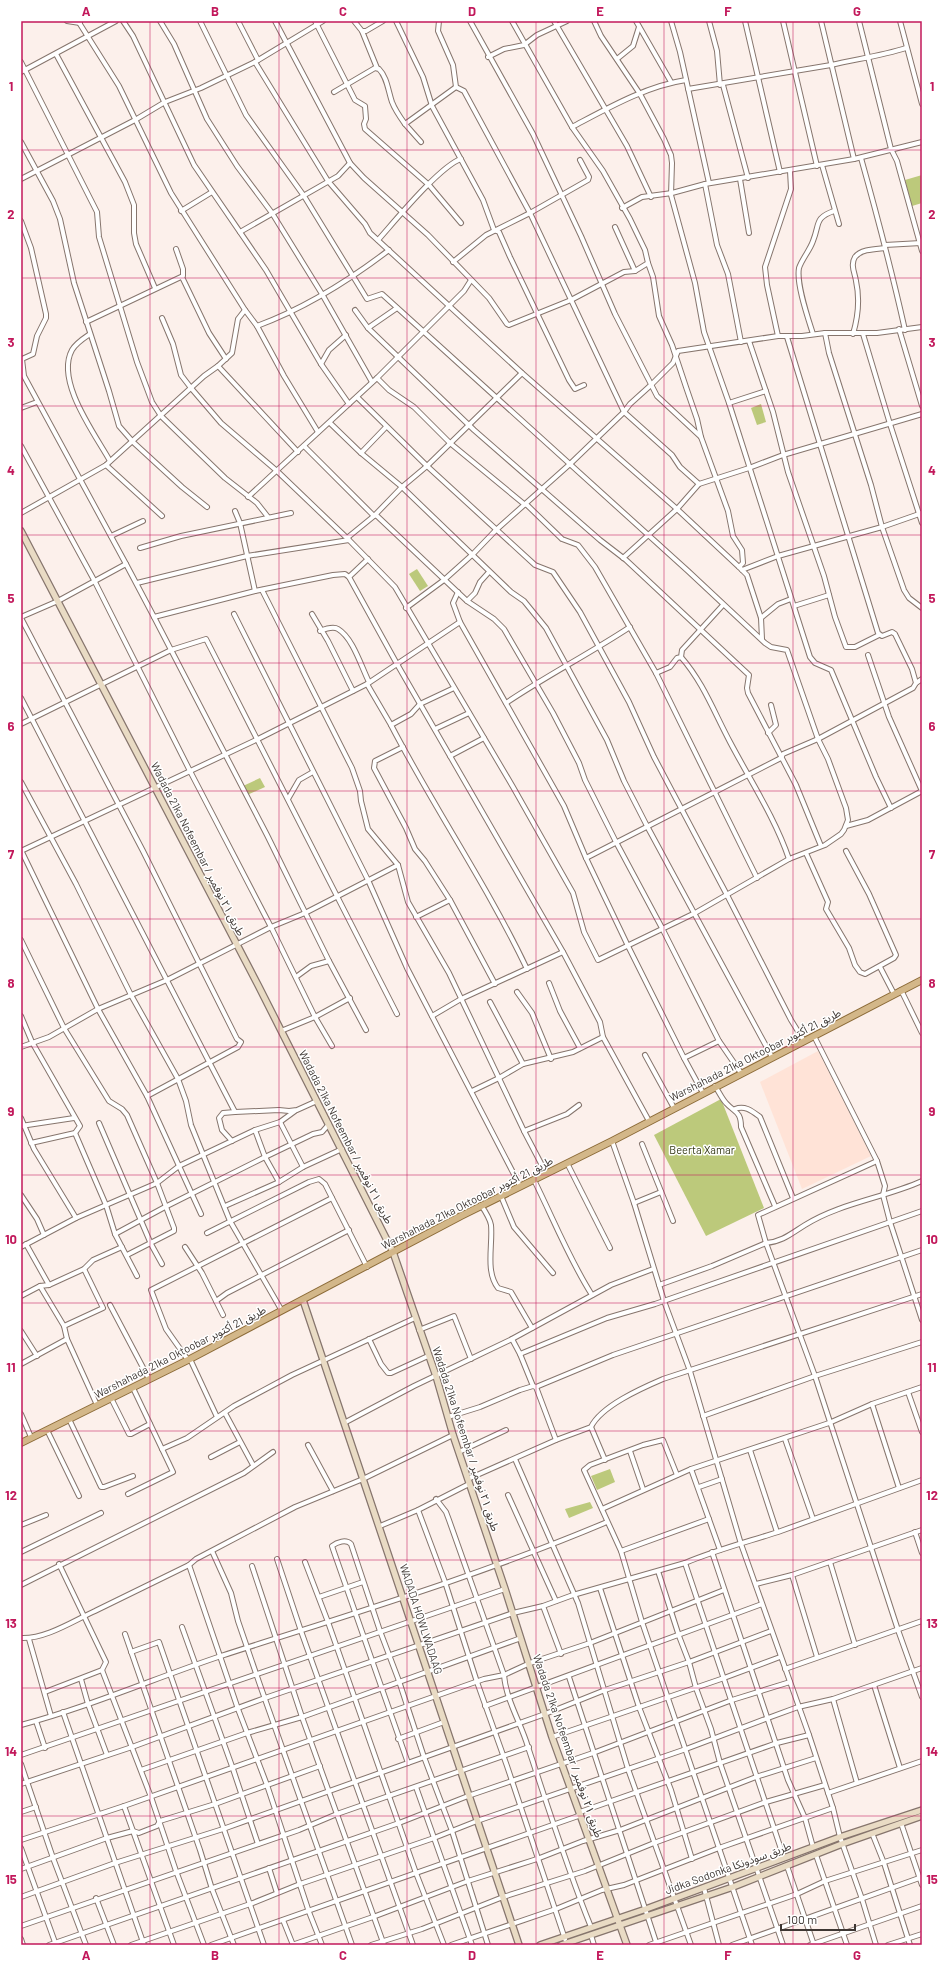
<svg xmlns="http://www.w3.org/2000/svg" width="943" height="1966" viewBox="0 0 943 1966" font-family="Barlow,'Noto Sans Arabic',sans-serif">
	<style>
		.built { fill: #ffe3d7 }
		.green { fill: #bcc97b }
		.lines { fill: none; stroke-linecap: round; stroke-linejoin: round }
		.street-casing { stroke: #86756d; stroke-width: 6 }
		.secondary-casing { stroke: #86756d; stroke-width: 8 }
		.primary-casing { stroke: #8c6b38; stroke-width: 8 }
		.street { stroke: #fff; stroke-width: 4 }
		.secondary { stroke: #e9dbc4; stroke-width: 5.5 }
		.primary { stroke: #d3b789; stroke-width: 6 }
		.grid { fill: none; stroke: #c2185b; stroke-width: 1; stroke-opacity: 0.55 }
		.labels { text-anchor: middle; stroke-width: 3; stroke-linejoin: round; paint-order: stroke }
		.street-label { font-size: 11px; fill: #3e3733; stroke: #fff }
		.park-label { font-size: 11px; fill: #313612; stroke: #fff }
		.neatline { fill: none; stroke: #c2185b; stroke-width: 1.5 }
		.grid-label { font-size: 13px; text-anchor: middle; font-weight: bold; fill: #c2185b }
	</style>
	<rect width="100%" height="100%" fill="#fcf0eb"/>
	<!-- built -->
	<polygon class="built" points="818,1051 871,1156 802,1189 760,1082"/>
	<!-- green -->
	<g class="green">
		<polygon points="922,175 922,203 912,206 905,180"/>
		<polygon points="761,404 766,422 757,425 751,408"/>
		<polygon points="417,569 428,586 420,591 409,574"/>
		<polygon points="260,778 265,787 247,795 243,786"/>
		<polygon points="721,1099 764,1208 706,1236 654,1135"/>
		<polygon points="610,1469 615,1482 597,1490 591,1476"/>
		<polygon points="590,1502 593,1508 569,1518 565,1509"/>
	</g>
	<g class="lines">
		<defs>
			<g id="street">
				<polyline points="67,21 80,23"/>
				<polyline points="78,21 119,86 171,193 245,310 257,326 284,376 318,432"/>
				<polyline points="123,21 133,36 194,165 266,270 321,364 349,404"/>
				<polyline points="160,21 174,44 207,119 237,166 272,213 322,294 372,382"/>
				<polyline points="238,21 258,60"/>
				<polyline points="275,21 350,163 364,178 428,235 489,298 507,324 509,325 571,300 624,272 635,271 648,263 645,250 630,219 603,171 572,127 512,21"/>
				<polyline points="315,21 355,100 365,106 366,119 364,124 365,129 429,185 461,223"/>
				<polyline points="354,21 362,31 366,31 383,21"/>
				<polyline points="396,21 423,77 432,106 483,200 494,230 499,232 510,257 569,380 575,389 584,385"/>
				<polyline points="439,21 438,31 453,65 456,87 464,91 530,213 624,412 672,455 680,467 699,484"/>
				<polyline points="470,21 533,134 581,236 615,314 657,396 701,437"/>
				<polyline points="554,21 627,146 651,197"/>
				<polyline points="594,21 601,36 640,94 664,139 671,155 672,163 671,195 695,283 704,332 729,403 810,657 815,663 831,670 876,777 891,808"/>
				<polyline points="636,21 671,82"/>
				<polyline points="671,21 680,52 709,183"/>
				<polyline points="709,21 717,51 720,85"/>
				<polyline points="745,21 780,172"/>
				<polyline points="783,21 817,166"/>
				<polyline points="821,21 854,159"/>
				<polyline points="859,21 891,149 897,161 922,251"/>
				<polyline points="900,21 922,104"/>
				<polyline points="362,31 377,68"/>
				<polyline points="56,54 125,182 134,205 134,233 136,244 155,288"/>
				<polyline points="488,57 504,49 524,45 537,35 567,21"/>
				<polyline points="617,59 633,46 639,27"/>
				<polyline points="21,62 97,212 99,237 137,362 152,402 161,416 225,478 257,503 268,517"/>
				<polyline points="255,62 328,181 365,224 370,233 522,373 677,509 739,567 747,575 761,618 762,639"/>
				<polyline points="21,72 116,21"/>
				<polyline points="723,85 748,178"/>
				<path d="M688,89L831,65C856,59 881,56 906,48"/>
				<path d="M334,92L375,68L379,69C387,77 388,90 392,102C395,110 400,117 405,124"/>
				<path d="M572,127C608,108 646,86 686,80"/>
				<polyline points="21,142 53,201 60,219 74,283 109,391 119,426 133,442 182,487 207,507"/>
				<polyline points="421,142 405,124 456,87"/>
				<path d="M861,158C877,215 892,272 905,330"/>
				<polyline points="822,165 839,224"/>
				<polyline points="21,179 135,120 165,102 201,88 255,62 323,21"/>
				<polyline points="740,179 749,233"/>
				<polyline points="705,184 717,245 728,274 741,342"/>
				<polyline points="622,208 642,197 672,193 705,184 854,159 922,142"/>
				<polyline points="181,211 212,192"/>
				<polyline points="21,221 31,248 46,314 46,318 37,336 33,354 22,359 24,376 126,564"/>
				<polyline points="615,227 635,271"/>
				<polyline points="240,232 338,176 350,163"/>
				<path d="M378,240C395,221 440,166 461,159"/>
				<polyline points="885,245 921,243"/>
				<polyline points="453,262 486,235 530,213 588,180 589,177 580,160"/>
				<polyline points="648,263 653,277 659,316 672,345 686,387 697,419 701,437 728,511 733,536 742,550 743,563 739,567"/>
				<polyline points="182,277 209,333 226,359"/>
				<polyline points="355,310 368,328 474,430 600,540 626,560 749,675 747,688 748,693 796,785 821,846"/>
				<polyline points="162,318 173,344 181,375 191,388 221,423 277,471 349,540 395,587 513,787 573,893 584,932 598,960 695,913 789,859 825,845 841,834 844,830 848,820 846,808 828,759 818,739 787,650 771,647 765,643 688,571 382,294 367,299 304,196 246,115 200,21"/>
				<polyline points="86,322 183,276 183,269 176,249"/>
				<path d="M257,326C303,309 351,279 389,250"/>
				<polyline points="368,328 397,308"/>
				<polyline points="899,329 922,406"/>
				<polyline points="825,333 829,353 871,485 882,527 904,590 909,598 922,608"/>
				<path d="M90,334C84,338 76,343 72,350C55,381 95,434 110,461"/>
				<path d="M813,334C808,318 796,284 799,268C802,259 810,250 813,241C820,224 814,218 834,211"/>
				<path d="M853,334C858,317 860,299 856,281C855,273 850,265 855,257C861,249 876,249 885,248"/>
				<polyline points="863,334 890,424 922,523"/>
				<polyline points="778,336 767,285 765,267 791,189 790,171"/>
				<polyline points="787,337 878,633 882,636 892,632 895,634 912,669 916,683"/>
				<polyline points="749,341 773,412 788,472 824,576 835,617 846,647 855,647 879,635"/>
				<polyline points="321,364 329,350 346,335"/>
				<polyline points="218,366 232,353 238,319 245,310"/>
				<polyline points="377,378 389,390 414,407 450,443 524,504 527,505 562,539 578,545 595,567 656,673 757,878"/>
				<polyline points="357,397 427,466 535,565 553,572 580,612 629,702 654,757 727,895 791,1020 804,1041"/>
				<polyline points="729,403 766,391"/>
				<polyline points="21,408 37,402"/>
				<polyline points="330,423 361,453 402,487 511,592 524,601 546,628 607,740 624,781 647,826 772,1057"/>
				<polyline points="21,446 94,580 190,771 271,927 315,1017 332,1046"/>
				<polyline points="304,446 374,516 376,515 467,601 494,619 504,629 553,713 579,763 585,780 616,842 662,928 719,1041 741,1073"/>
				<polyline points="361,453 386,427"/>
				<polyline points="106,465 162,516"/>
				<polyline points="248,497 377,378 464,291 471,280"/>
				<polyline points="235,511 240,523 255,591"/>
				<polyline points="21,513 106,465 204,376 218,366 298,452"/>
				<polyline points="111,536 143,521"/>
				<polyline points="347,538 374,516 402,487 427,466 522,373"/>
				<polyline points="140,548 181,536 291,513"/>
				<polyline points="623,558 677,509 699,484 749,468 783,455 922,414"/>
				<polyline points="742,570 778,556 882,527 922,513"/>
				<polyline points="349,577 368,559"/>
				<polyline points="137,583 247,556 349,540"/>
				<polyline points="262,590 352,768 360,791 361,801 368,829 398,865 408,902 449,973 524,1131 546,1173"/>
				<polyline points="458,592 453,603 460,622 564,806 586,858 628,946 684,1058 703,1093"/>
				<polyline points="467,601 475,593 480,582 489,572"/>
				<polyline points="794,606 829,595"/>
				<polyline points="406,608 444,580 473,554 496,530 570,464 624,412 630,404 651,385 673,363 678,351 778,336 802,336 825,333 877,333 922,327"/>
				<polyline points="234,614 368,880 407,968 520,1186"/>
				<polyline points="312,614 328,641 353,691"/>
				<polyline points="21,617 58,601 126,564 154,617 255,591 333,575 345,574 349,577 397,664 563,952 600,1022 603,1037 649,1121"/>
				<polyline points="154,617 267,835 329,961 366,1030"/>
				<polyline points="21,618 143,851 237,1039 241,1042 238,1047 147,1096"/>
				<polyline points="761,618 778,604 791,599"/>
				<path d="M320,631C325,629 333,626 338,629C353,638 361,666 369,682"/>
				<path d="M681,657C703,682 714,712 730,742C750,780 775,818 789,859"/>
				<polyline points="656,673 670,667 677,658 681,657 682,650 723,605"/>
				<polyline points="367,684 391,725"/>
				<path d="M454,688L420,704L411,714L391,725C434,808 487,885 527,969"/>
				<polyline points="21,698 235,1112 279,1110 289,1111 297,1110 317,1101"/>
				<path d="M506,703C546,676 589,654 630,627"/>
				<polyline points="21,724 171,650 206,639 397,1014"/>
				<polyline points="435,729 469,713"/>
				<polyline points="768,733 776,725 771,705"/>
				<polyline points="403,747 375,761 374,768 406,828 415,849 425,861 450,900 495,984"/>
				<polyline points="450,756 484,738"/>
				<polyline points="21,782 76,884 131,995 178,1079 186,1101 191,1125 230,1221 282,1311"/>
				<polyline points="288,799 299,780 313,772"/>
				<polyline points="846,826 868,820 922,791 889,717 868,655"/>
				<polyline points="21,850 98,1009 147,1096 201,1214"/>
				<polyline points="21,851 258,739 367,684 460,622"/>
				<polyline points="806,853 828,902 826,909 849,948 855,965 860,972 865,974 894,958 896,955 869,894 846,851"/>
				<polyline points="586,858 781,758 783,754 818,739 913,688 916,683 922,679"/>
				<polyline points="416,917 450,900"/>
				<polyline points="21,940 64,1028 109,1101 122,1109 127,1115 157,1183 174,1228 174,1231 127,1255"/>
				<polyline points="880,967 894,994"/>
				<polyline points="296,977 311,966 329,961"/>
				<polyline points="549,983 560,1011 580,1048"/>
				<polyline points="901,990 922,1033"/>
				<polyline points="517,992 532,1013 551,1059"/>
				<polyline points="490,1002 523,1064"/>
				<polyline points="21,1016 32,1042 80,1126 75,1133 31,1143"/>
				<polyline points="432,1016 461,999 563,952"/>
				<polyline points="281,1031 315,1017 350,998"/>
				<polyline points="814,1036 877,1161 885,1186 883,1195 890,1222 922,1320"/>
				<polyline points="21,1047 49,1037 98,1009 167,980 271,927 305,913 398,865"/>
				<polyline points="645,1055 674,1108"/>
				<polyline points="684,1058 719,1041"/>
				<path d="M715,1086C719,1092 722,1099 726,1103C735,1113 741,1111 741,1127L775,1206"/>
				<polyline points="472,1091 499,1078 523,1064 573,1052 603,1037"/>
				<path d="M735,1109C745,1105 752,1111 760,1117L793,1198"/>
				<polyline points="21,1118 34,1149 76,1218"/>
				<polyline points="280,1122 303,1167"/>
				<polyline points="99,1123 151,1244 162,1264"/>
				<polyline points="21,1126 74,1118"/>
				<polyline points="255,1130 265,1157 279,1182"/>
				<polyline points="524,1131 567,1114 579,1105"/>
				<polyline points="75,1133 106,1205 115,1234 137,1276"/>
				<polyline points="232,1141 222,1130 219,1118 223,1113 235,1112"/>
				<polyline points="612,1141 634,1203 664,1301 690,1371 741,1544 809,1735 833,1808 840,1837 862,1899 876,1945"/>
				<polyline points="642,1144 673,1221"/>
				<polyline points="877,1161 758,1215 766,1243 815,1376 898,1630 922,1697"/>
				<polyline points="567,1163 610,1248"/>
				<path d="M534,1180C553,1218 569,1259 592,1295"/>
				<polyline points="21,1195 37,1219 44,1235"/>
				<polyline points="501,1196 514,1227 553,1273"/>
				<polyline points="634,1203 661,1192"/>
				<path d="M481,1205C485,1211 490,1219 491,1225C493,1245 485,1271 498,1288L511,1292L532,1328"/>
				<polyline points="225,1206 279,1182 303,1167 342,1149"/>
				<polyline points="207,1233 309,1182 319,1179 325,1184 367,1267"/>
				<polyline points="115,1234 165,1207 265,1157 313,1134 322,1132 329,1124"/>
				<polyline points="26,1244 49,1285"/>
				<polyline points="21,1247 76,1218 157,1183 179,1166 255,1130 280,1122 295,1111"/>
				<polyline points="185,1247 202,1273 223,1315"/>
				<path d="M659,1285L712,1266L766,1243C782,1242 792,1233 805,1225C840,1203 884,1198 922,1181"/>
				<polyline points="40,1286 64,1326 67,1339 97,1405"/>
				<polyline points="21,1296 40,1286 49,1285 84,1269 93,1260 122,1247"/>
				<polyline points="216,1301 227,1293 349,1230"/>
				<polyline points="110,1305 149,1379"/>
				<polyline points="64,1326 103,1308 84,1269"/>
				<polyline points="419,1330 454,1316 471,1359"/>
				<polyline points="21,1331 37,1356"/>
				<polyline points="369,1339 381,1364 388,1373 391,1373 428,1356"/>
				<polyline points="512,1339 520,1354 533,1386 536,1387 556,1440"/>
				<polyline points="520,1354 607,1318 655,1304 922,1211"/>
				<polyline points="190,1359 217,1417"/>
				<polyline points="188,1360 166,1329 151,1290 332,1198"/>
				<polyline points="21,1364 67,1339"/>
				<polyline points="536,1387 613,1355 922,1250"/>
				<polyline points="908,1392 922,1432"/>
				<polyline points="111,1398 129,1434 131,1434 150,1424"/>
				<polyline points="872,1404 899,1488"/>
				<polyline points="225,1413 253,1465"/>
				<polyline points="21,1414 31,1437"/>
				<polyline points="703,1416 815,1376 922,1342"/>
				<polyline points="448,1417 480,1407 520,1390 533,1386"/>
				<polyline points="69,1419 101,1487 104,1487 133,1476"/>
				<polyline points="344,1423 414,1386 512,1339 611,1285 653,1269"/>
				<polyline points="591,1427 605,1460"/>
				<polyline points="47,1430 79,1496"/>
				<polyline points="785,1439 813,1519"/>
				<polyline points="308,1445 333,1491"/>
				<polyline points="162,1449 187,1438 234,1406 292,1375 415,1318"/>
				<polyline points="750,1450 777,1532"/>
				<polyline points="630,1451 643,1489"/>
				<polyline points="459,1452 506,1430"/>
				<polyline points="211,1457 240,1442"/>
				<polyline points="515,1459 578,1603 628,1769 691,1945"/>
				<polyline points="691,1469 720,1550"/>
				<polyline points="677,1475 663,1440 643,1445 590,1465 584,1470 621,1551 642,1622 752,1945"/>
				<path d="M468,1479L556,1440L591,1427C601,1406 642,1388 663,1379L922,1294"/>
				<polyline points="699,1487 722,1479"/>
				<polyline points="128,1494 173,1472 133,1388"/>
				<polyline points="508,1495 556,1601"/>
				<path d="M436,1499L446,1512L449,1520L504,1675C506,1700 521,1723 528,1747C548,1807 567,1868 591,1927"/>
				<polyline points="602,1509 691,1469 829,1423 872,1404 922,1387"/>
				<polyline points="418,1510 445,1582 477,1682 507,1766 565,1939"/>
				<polyline points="21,1525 46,1515"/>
				<polyline points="380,1526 418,1510 469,1484"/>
				<polyline points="915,1532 922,1553"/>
				<polyline points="212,1551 231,1593 238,1621 260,1685 352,1945"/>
				<polyline points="621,1551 709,1519"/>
				<polyline points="21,1552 101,1513"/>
				<polyline points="712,1552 788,1780 805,1818 813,1847"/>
				<polyline points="277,1559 301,1631 413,1945"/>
				<polyline points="305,1562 328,1622 416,1873 444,1945"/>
				<polyline points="830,1562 855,1645"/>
				<polyline points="685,1563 784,1858"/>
				<polyline points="189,1565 238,1709 267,1785 309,1912 322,1945"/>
				<polyline points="252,1566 302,1717 384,1945"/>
				<polyline points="658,1571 679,1636 689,1662 696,1688 711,1729 720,1763 783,1945"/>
				<polyline points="792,1575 817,1657"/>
				<polyline points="756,1584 792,1575 922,1530"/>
				<polyline points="21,1585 244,1473 273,1452"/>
				<polyline points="600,1588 639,1707 671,1790 692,1859"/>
				<polyline points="319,1597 363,1582"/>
				<polyline points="543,1606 561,1654"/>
				<polyline points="182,1627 233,1769 258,1844"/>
				<polyline points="125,1634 200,1850 212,1889 234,1945"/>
				<path d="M21,1638C46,1639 73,1621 95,1611C126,1596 158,1580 189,1565L196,1559L295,1507L363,1479L453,1435"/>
				<polyline points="29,1639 51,1716"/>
				<polyline points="131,1652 159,1642 264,1945"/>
				<polyline points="785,1669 922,1621"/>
				<polyline points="102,1670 151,1797 176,1871 204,1945"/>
				<polyline points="569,1677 657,1945"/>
				<polyline points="81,1679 88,1704 107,1755"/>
				<polyline points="874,1685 900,1768"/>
				<polyline points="45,1692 102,1670 106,1662 59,1564"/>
				<polyline points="833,1699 857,1783"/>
				<polyline points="485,1706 762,1604"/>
				<polyline points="63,1712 144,1945"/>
				<polyline points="36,1721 45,1748"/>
				<path d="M21,1725C89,1707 155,1678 221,1656C351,1614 482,1575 607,1522"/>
				<polyline points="552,1737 724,1678 780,1657"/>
				<polyline points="398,1739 444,1722"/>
				<polyline points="21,1755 505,1589"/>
				<path d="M408,1763L334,1552L332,1546C337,1542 346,1539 351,1544L380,1631L399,1681L424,1757L452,1831L488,1945"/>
				<polyline points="21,1764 53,1858 86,1945"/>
				<polyline points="141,1770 247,1733 302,1717 521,1638"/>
				<path d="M21,1784L132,1747L265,1698L513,1613L543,1606L573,1595L685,1563C716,1550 747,1542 778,1532C826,1515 874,1497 922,1480"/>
				<polyline points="416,1787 472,1945"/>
				<polyline points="828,1793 922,1761"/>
				<polyline points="124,1806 174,1945"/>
				<polyline points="21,1812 36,1807"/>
				<polyline points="580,1812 777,1743 809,1735"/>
				<polyline points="901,1823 922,1885"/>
				<polyline points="872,1833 884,1863 910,1945"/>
				<polyline points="21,1840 124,1806 484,1679 504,1675 530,1663 590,1643 724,1590"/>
				<polyline points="21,1848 56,1945"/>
				<polyline points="816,1855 847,1945"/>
				<polyline points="787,1866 814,1945"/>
				<polyline points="269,1868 277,1893"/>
				<polyline points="21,1869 107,1838 133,1831 139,1833 157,1826 160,1821 215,1804 320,1766"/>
				<polyline points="704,1888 719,1945"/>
				<polyline points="21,1897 115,1863 223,1829 545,1714 605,1690 689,1662 771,1631"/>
				<polyline points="96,1898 114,1945"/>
				<polyline points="283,1920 293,1945"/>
				<polyline points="21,1926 299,1830 337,1814 529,1747"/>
				<polyline points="591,1935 594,1945"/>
				<polyline points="21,1939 23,1945"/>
				<polyline points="49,1945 399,1823 468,1796 593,1753 732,1700 790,1682"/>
				<polyline points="131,1945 253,1903 300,1884 434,1838 477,1821 686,1749 768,1718 798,1707 833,1699 922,1668"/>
				<polyline points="211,1945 581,1815"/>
				<polyline points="292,1945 373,1917 468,1881 537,1859 583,1841 620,1830 756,1777 816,1758"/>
				<polyline points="371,1945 422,1929 503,1897 585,1871 654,1843 766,1802 825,1785"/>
				<polyline points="451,1945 556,1909 602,1890 624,1885 719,1848 833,1808"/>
				<polyline points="649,1945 797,1894 825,1881 922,1850"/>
				<polyline points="732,1945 922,1877"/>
				<polyline points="810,1945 922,1906"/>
				<polyline points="888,1945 922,1934"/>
			</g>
			<g id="secondary">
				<polyline points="21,531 258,985 393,1252 436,1376 453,1435 505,1589 552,1737 627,1945"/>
				<polyline points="303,1300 519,1945"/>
				<polyline points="540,1945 646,1909 840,1837 922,1810"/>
				<polyline points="561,1945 733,1887 842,1844 922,1816"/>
			</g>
			<polyline id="primary" points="21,1443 190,1359 461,1216 612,1141 922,980"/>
		</defs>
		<!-- street casing -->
		<use href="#street" class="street-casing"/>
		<!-- secondary casing -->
		<use href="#secondary" class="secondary-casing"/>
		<!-- primary casing -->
		<use href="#primary" class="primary-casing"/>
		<!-- street -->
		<use href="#street" class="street"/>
		<!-- secondary -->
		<use href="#secondary" class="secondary"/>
		<!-- primary -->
		<use href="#primary" class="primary"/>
	</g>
	<!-- grid -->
	<path class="grid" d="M150,21V1945M279,21V1945M407,21V1945M536,21V1945M664,21V1945M793,21V1945M21,150H922M21,278H922M21,406H922M21,535H922M21,663H922M21,791H922M21,919H922M21,1047H922M21,1175H922M21,1303H922M21,1431H922M21,1560H922M21,1688H922M21,1816H922"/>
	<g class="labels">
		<!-- street labels -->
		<g class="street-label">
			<text transform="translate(198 849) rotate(63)" y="4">Wadada 21ka Nofeembar / طريق ٢١ نوفمبر</text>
			<text transform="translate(755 1055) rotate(-27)" y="4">Warshahada 21ka Oktoobar طريق 21 أكتوبر</text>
			<text transform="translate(346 1137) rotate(63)" y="4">Wadada 21ka Nofeembar / طريق ٢١ نوفمبر</text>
			<text transform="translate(467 1203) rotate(-27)" y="4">Warshahada 21ka Oktoobar طريق 21 أكتوبر</text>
			<text transform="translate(180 1352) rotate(-27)" y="4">Warshahada 21ka Oktoobar طريق 21 أكتوبر</text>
			<text transform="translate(466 1439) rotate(72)" y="4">Wadada 21ka Nofeembar / طريق ٢١ نوفمبر</text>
			<text transform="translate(421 1619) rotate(72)" y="4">WADADA HOWLWADAAG</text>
			<text transform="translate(568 1746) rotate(71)" y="4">Wadada 21ka Nofeembar / طريق ٢١ نوفمبر</text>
			<text transform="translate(728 1868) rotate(-20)" y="4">Jidka Sodonka طريق سودونكا</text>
		</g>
		<!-- park labels -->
		<g class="park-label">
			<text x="702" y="1154">Beerta Xamar</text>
		</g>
	</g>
	<!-- border -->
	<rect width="943" height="1966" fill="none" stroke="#ffffff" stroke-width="44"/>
	<!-- scale -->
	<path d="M781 1924v6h74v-6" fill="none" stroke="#3e3733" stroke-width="2"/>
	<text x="787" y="1924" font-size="12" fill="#3e3733" stroke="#ffffff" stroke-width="3" paint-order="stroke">100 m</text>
	<rect x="22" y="22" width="899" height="1922" class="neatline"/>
	<g class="grid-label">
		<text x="86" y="16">A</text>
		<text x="215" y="16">B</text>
		<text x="343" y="16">C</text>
		<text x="472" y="16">D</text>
		<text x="600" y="16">E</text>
		<text x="728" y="16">F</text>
		<text x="857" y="16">G</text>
		<text x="11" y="91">1</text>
		<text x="932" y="91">1</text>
		<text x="11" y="219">2</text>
		<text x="932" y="219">2</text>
		<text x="11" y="347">3</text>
		<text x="932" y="347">3</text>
		<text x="11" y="475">4</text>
		<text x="932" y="475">4</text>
		<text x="11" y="603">5</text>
		<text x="932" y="603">5</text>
		<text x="11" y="731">6</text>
		<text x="932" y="731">6</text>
		<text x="11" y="859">7</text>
		<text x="932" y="859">7</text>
		<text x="11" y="988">8</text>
		<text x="932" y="988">8</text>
		<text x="11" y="1116">9</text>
		<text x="932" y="1116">9</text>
		<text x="11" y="1244">10</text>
		<text x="932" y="1244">10</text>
		<text x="11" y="1372">11</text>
		<text x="932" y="1372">11</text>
		<text x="11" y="1500">12</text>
		<text x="932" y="1500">12</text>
		<text x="11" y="1628">13</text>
		<text x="932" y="1628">13</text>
		<text x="11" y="1756">14</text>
		<text x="932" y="1756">14</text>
		<text x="11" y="1884">15</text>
		<text x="932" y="1884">15</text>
		<text x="86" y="1960">A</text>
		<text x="215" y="1960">B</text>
		<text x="343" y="1960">C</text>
		<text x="472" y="1960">D</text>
		<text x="600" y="1960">E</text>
		<text x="728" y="1960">F</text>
		<text x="857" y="1960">G</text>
	</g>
</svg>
